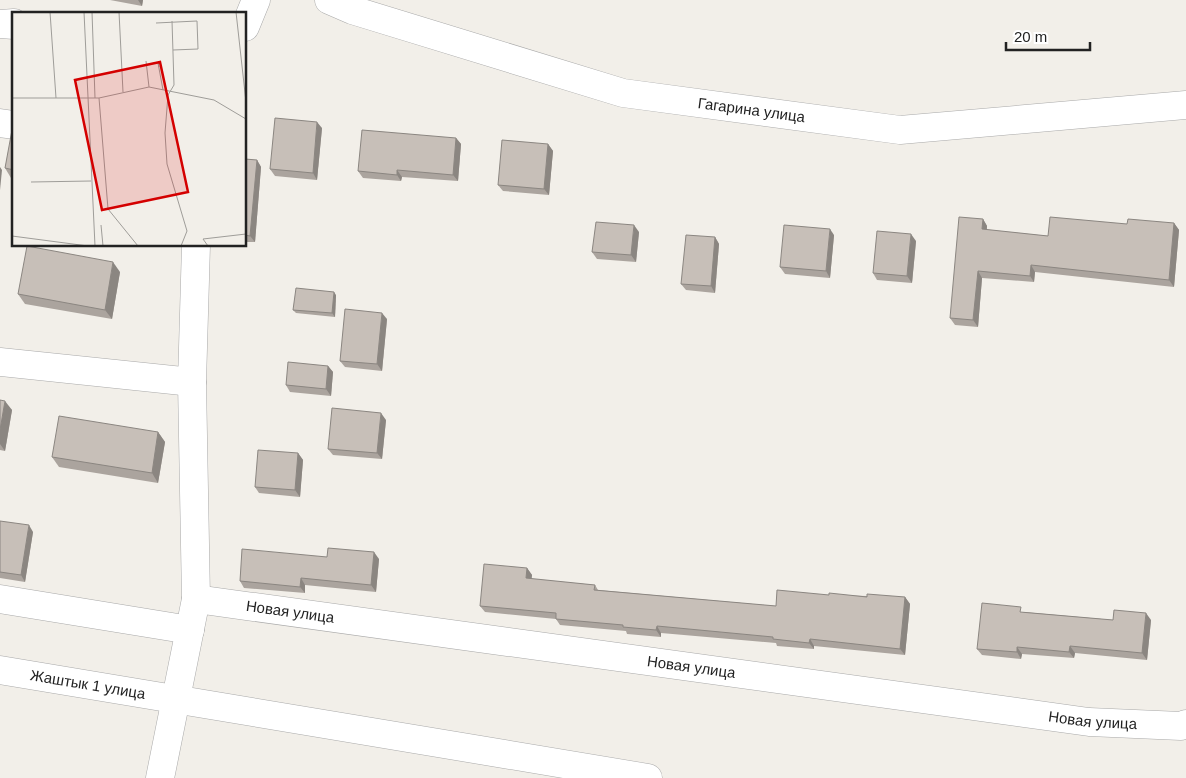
<svg xmlns="http://www.w3.org/2000/svg" width="1186" height="778" viewBox="0 0 1186 778" font-family="Helvetica,sans-serif">
	<style>
		.lines { fill: none; stroke-linecap: round; stroke-linejoin: round }
		.minor-casing { stroke: #a9a9a9; stroke-width: 29 }
		.minor { stroke: #fff; stroke-width: 28 }
		.wall { fill: #aba49e }
		.shaded-wall { fill: #8b8681 }
		.building { fill: #c7bfb8; stroke: #8b8681 }
		.labels { text-anchor: middle; stroke-width: 4; stroke-linejoin: round; paint-order: stroke }
		.street-label { font-size: 15px; fill: #222; stroke: #fff }
		.inset-road { fill: none; stroke: #9f9d99; stroke-width: 1 }
		.view { fill: #d40000; fill-opacity: 0.15; stroke: #d40000; stroke-width: 2.5 }
		.inset-edge { fill: none; stroke: #222; stroke-width: 2.5 }
	</style>
	<rect width="100%" height="100%" fill="#f2efe9"/>
	<g class="lines">
		<defs>
			<g id="minor">
				<path id="s1" d="M329,0L352,10L623,93L900,130L1186,105"/>
				<polyline points="14,23 1,24 14,25"/>
				<polyline points="245,27 256,0"/>
				<polyline points="0,123 14,125"/>
				<polyline points="0,362 192,382"/>
				<polyline points="0,599 190,630"/>
				<path id="s2" d="M196,599L1089,722L1181,726L1186,724"/>
				<path id="s3" d="M0,670L648,778"/>
				<polyline points="160,778 196,599 192,382 196,245"/>
			</g>
		</defs>
		<!-- minor casing -->
		<use href="#minor" class="minor-casing"/>
		<!-- minor -->
		<use href="#minor" class="minor"/>
	</g>
	<!-- wall -->
	<g class="wall">
		<polygon points="110,0 143,0 142,6"/>
		<polygon points="322,128 317,180 275,176 270,169"/>
		<polygon points="14,129 14,178 11,178 5,168"/>
		<polygon points="456,138 461,144 458,181 402,177 401,181 363,178 358,171"/>
		<polygon points="548,144 553,151 549,195 503,191 498,185"/>
		<polygon points="245,159 257,160 261,167 255,242 245,242"/>
		<polygon points="983,219 987,226 987,230 1048,236 1127,224 1174,223 1179,230 1174,287 1035,272 1034,282 982,278 978,327 955,325 950,318"/>
		<polygon points="639,232 636,262 597,259 592,252"/>
		<polygon points="834,235 830,278 785,274 780,267"/>
		<polygon points="715,237 719,244 715,293 686,290 681,284"/>
		<polygon points="916,241 912,283 877,280 873,273"/>
		<polygon points="120,272 112,319 25,304 18,294"/>
		<polygon points="336,295 335,317 296,313 293,310"/>
		<polygon points="387,319 382,371 345,367 340,361"/>
		<polygon points="328,366 333,372 331,396 290,392 286,385"/>
		<polygon points="0,400 12,410 5,451 0,450"/>
		<polygon points="386,420 382,459 333,455 328,449"/>
		<polygon points="158,432 165,442 158,483 59,467 52,457"/>
		<polygon points="298,453 303,460 300,497 259,493 255,487"/>
		<polygon points="0,521 33,532 25,582 0,578"/>
		<polygon points="327,557 379,559 376,592 305,585 305,593 244,588 240,581"/>
		<polygon points="527,568 532,575 531,579 595,585 598,590 776,606 829,595 905,597 910,604 905,655 814,646 814,649 777,646 776,643 661,633 661,637 627,634 626,631 560,625 556,619 485,612 480,606"/>
		<polygon points="1024,612 1113,620 1151,620 1147,660 1075,653 1074,658 1022,654 1021,659 982,655 977,649"/>
	</g>
	<!-- shaded-wall -->
	<g class="shaded-wall">
		<polygon points="138,0 143,0 142,6"/>
		<polygon points="317,122 322,128 317,180 313,173"/>
		<polygon points="456,138 461,144 458,181 453,175"/>
		<polygon points="548,144 553,151 549,195 544,189"/>
		<polygon points="257,160 261,167 255,242 250,236"/>
		<polygon points="0,167 2,170 0,190"/>
		<polygon points="397,170 402,177 401,181 397,175"/>
		<polygon points="983,219 987,226 986,236 982,229"/>
		<polygon points="1174,223 1179,230 1174,287 1169,280"/>
		<polygon points="634,225 639,232 636,262 631,255"/>
		<polygon points="830,229 834,235 830,278 826,271"/>
		<polygon points="911,234 916,241 912,283 907,276"/>
		<polygon points="715,237 719,244 715,293 711,286"/>
		<polygon points="113,262 120,272 112,319 105,310"/>
		<polygon points="1031,265 1035,272 1034,282 1030,276"/>
		<polygon points="978,271 982,278 978,327 973,320"/>
		<polygon points="334,292 336,295 335,317 332,313"/>
		<polygon points="382,313 387,319 382,371 377,364"/>
		<polygon points="328,366 333,372 331,396 326,389"/>
		<polygon points="5,401 12,410 5,451 0,444 0,430"/>
		<polygon points="381,413 386,420 382,459 377,453"/>
		<polygon points="158,432 165,442 158,483 152,473"/>
		<polygon points="298,453 303,460 300,497 295,490"/>
		<polygon points="29,525 33,532 25,582 21,575"/>
		<polygon points="374,552 379,559 376,592 371,585"/>
		<polygon points="527,568 532,575 531,585 526,578"/>
		<polygon points="301,578 305,585 305,593 300,587"/>
		<polygon points="905,597 910,604 905,655 900,649"/>
		<polygon points="1146,613 1151,620 1147,660 1142,653"/>
		<polygon points="657,626 661,633 661,637 656,630"/>
		<polygon points="810,639 814,646 814,649 809,643"/>
		<polygon points="1070,646 1075,653 1074,658 1069,652"/>
		<polygon points="1017,647 1022,654 1021,659 1017,652"/>
	</g>
	<!-- building -->
	<g class="building">
		<polygon points="275,118 317,122 313,173 270,169"/>
		<polygon points="14,129 14,170 5,168 12,130"/>
		<polygon points="362,130 456,138 453,175 397,170 397,175 358,171"/>
		<polygon points="502,140 548,144 544,189 498,185"/>
		<polygon points="245,159 257,160 250,236 245,235"/>
		<polygon points="959,217 983,219 982,229 1048,236 1050,217 1127,224 1128,219 1174,223 1169,280 1031,265 1030,276 978,271 973,320 950,318"/>
		<polygon points="596,222 634,225 631,255 592,252"/>
		<polygon points="784,225 830,229 826,271 780,267"/>
		<polygon points="877,231 911,234 907,276 873,273"/>
		<polygon points="686,235 715,237 711,286 681,284"/>
		<polygon points="27,246 113,262 105,310 18,294"/>
		<polygon points="296,288 334,292 332,313 293,310"/>
		<polygon points="345,309 382,313 377,364 340,361"/>
		<polygon points="288,362 328,366 326,389 286,385"/>
		<polygon points="0,400 5,401 0,430"/>
		<polygon points="332,408 381,413 377,453 328,449"/>
		<polygon points="59,416 158,432 152,473 52,457"/>
		<polygon points="258,450 298,453 295,490 255,487"/>
		<polygon points="0,521 29,525 21,575 0,572"/>
		<polygon points="328,548 374,552 371,585 301,578 300,587 240,581 242,549 327,557"/>
		<polygon points="484,564 527,568 526,578 595,585 594,590 776,606 777,590 829,595 829,593 867,597 867,594 905,597 900,649 810,639 809,643 773,639 773,637 657,626 656,630 623,627 623,625 556,619 556,613 480,606"/>
		<polygon points="982,603 1021,607 1020,612 1113,620 1114,610 1146,613 1142,653 1070,646 1069,652 1017,647 1017,652 977,649"/>
	</g>
	<g class="labels">
		<!-- street labels -->
		<g class="street-label">
			<text dy="5" stroke="none"><textPath href="#s1" startOffset="438">Гагарина улица</textPath></text>
			<text dy="5" stroke="none"><textPath href="#s2" startOffset="95">Новая улица</textPath></text>
			<text dy="5" stroke="none"><textPath href="#s2" startOffset="500">Новая улица</textPath></text>
			<text dy="5" stroke="none"><textPath href="#s3" startOffset="89">Жаштык 1 улица</textPath></text>
			<text dy="5" stroke="none"><textPath href="#s2" startOffset="905">Новая улица</textPath></text>
		</g>
	</g>
	<!-- overview -->
	<g transform="translate(12 12)">
		<rect width="234" height="234" fill="#f2efe9"/>
		<path class="inset-road" d="M38,0L44,86M72,0L83,234M80,0L83,86M107,0L111,80M224,0L234,90M160,9L162,73L156,83L153,121L155,152L175,219L169,234M144,11L185,9L186,37L161,38M134,49L137,75M147,55L146,51L151,78M0,86H87L137,75L202,88L234,107M87,86L96,197L126,234M19,170L79,169M89,213L91,234M0,224L76,234M196,234L191,227L234,222"/>
		<path class="view" d="M148,50L176,180L90,198L63,68Z"/>
		<rect width="234" height="234" class="inset-edge"/>
	</g>
	<!-- scale -->
	<path d="M1006 42v8h84v-8" fill="none" stroke="#222222" stroke-width="2.5"/>
	<text x="1014" y="42" font-size="15" fill="#222222" stroke="#ffffff" stroke-width="4" paint-order="stroke">20 m</text>
</svg>
